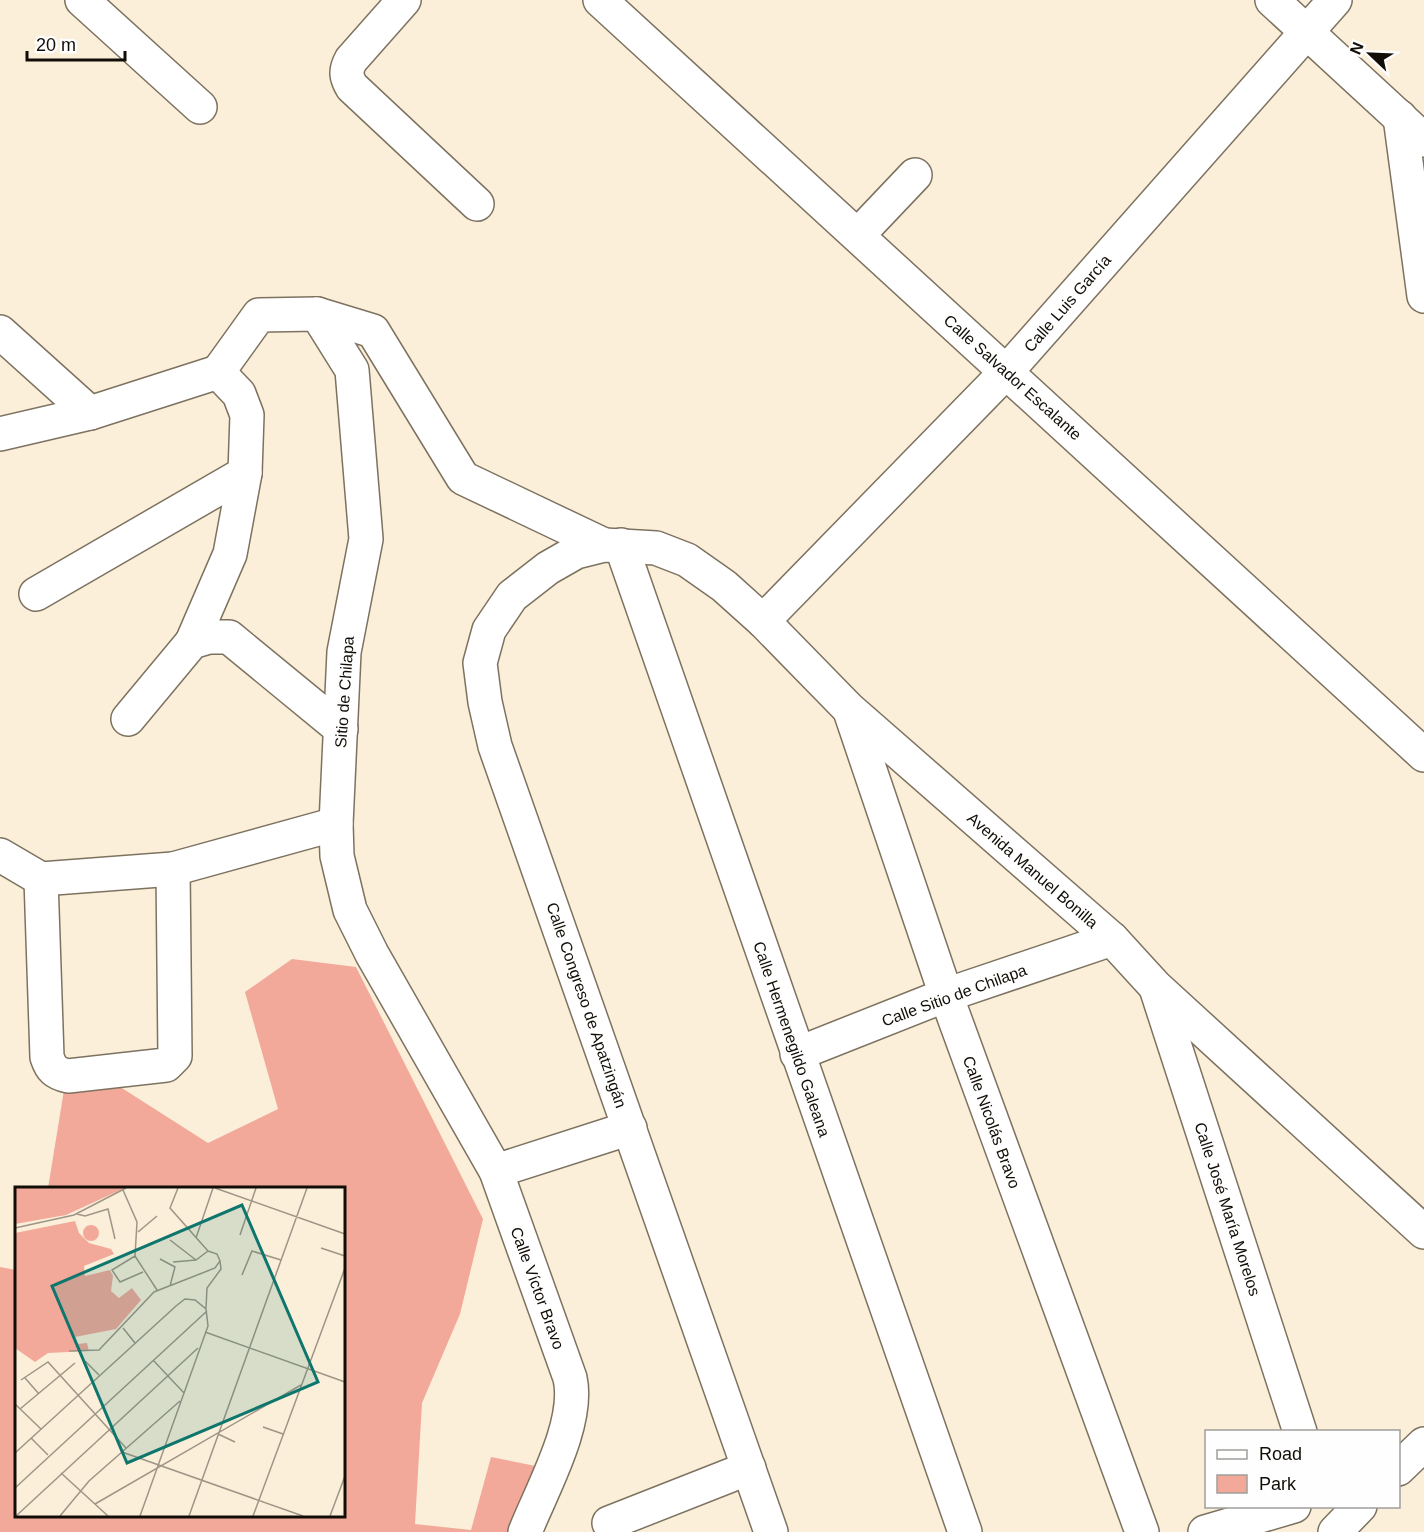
<svg xmlns="http://www.w3.org/2000/svg" width="1424" height="1532" viewBox="0 0 1424 1532" font-family="Arial,sans-serif">
	<style>
		.green { fill: #f3a99a }
		.lines { fill: none; stroke-linecap: round; stroke-linejoin: round }
		.street-casing { stroke: #7d7260; stroke-width: 36 }
		.street { stroke: #fff; stroke-width: 33 }
		.labels { text-anchor: middle; stroke-width: 5; stroke-linejoin: round; paint-order: stroke }
		.street-label { font-size: 16px; fill: #120e07; stroke: #fefefe }
		.inset-road { fill: none; stroke: #9e9586; stroke-width: 1.5 }
		.view { fill: #0f766e; fill-opacity: 0.15; stroke: #0f766e; stroke-width: 3 }
		.inset-edge { fill: none; stroke: #120e07; stroke-width: 3 }
	</style>
	<rect width="100%" height="100%" fill="#fbefda"/>
	<!-- green -->
	<polygon class="green" points="292,959 356,967 483,1219 460,1314 422,1403 415,1524 471,1530 491,1457 551,1469 528,1532 0,1532 0,1267 16,1270 16,1516 344,1516 344,1188 48,1188 64,1090 114,1083 208,1143 278,1109 245,992"/>
	<g class="lines">
		<defs>
			<g id="street">
				<polyline points="82,0 200,107"/>
				<path d="M404,0L351,60C345,71 346,77 352,87L477,204"/>
				<polyline points="600,0 1424,755"/>
				<polyline points="1272,0 1424,140"/>
				<polyline points="1400,117 1424,296"/>
				<polyline points="858,235 915,175"/>
				<polyline points="317,314 373,331 463,478 604,545"/>
				<polyline points="0,332 90,413"/>
				<path d="M218,372L259,315L317,314L352,370L366,539L344,652L336,824L337,856L350,910L372,954L496,1171L570,1378C580,1423 542,1489 525,1532"/>
				<polyline points="0,434 90,413 218,372"/>
				<polyline points="621,545 965,1532"/>
				<polyline points="36,594 245,473"/>
				<polyline points="763,621 1007,371 1335,0"/>
				<polyline points="192,642 230,554 245,473 247,415 239,394 218,372"/>
				<polyline points="850,711 946,995 1142,1532"/>
				<polyline points="128,719 192,642 209,637 229,637 341,729"/>
				<polyline points="0,855 41,879 173,869 336,824"/>
				<path d="M41,879L47,1057C51,1069 55,1073 68,1076L166,1065L175,1056L173,869"/>
				<polyline points="1156,988 1300,1432"/>
				<polyline points="797,1054 946,995 1112,939"/>
				<polyline points="496,1171 630,1128"/>
				<polyline points="1398,1469 1424,1444"/>
				<polyline points="609,1523 749,1468"/>
				<polyline points="771,1532 495,746 485,702 480,663 489,630 512,596 548,568 576,552 604,545 656,548 687,560 724,586 763,621 849,709 1112,939 1155,986 1424,1232"/>
				<polyline points="1205,1532 1294,1506"/>
				<polyline points="1335,1532 1360,1506"/>
			</g>
		</defs>
		<!-- street casing -->
		<use href="#street" class="street-casing"/>
		<!-- street -->
		<use href="#street" class="street"/>
	</g>
	<g class="labels">
		<!-- street labels -->
		<g class="street-label">
			<text transform="translate(1067 303) rotate(-49)" y="6">Calle Luis García</text>
			<text transform="translate(1013 377) rotate(42)" y="6">Calle Salvador Escalante</text>
			<text transform="translate(344 692) rotate(-86)" y="6">Sitio de Chilapa</text>
			<text transform="translate(1033 870) rotate(41)" y="6">Avenida Manuel Bonilla</text>
			<text transform="translate(954 995) rotate(-20)" y="6">Calle Sitio de Chilapa</text>
			<text transform="translate(587 1005) rotate(71)" y="6">Calle Congreso de Apatzingán</text>
			<text transform="translate(792 1039) rotate(71)" y="6">Calle Hermenegildo Galeana</text>
			<text transform="translate(992 1122) rotate(70)" y="6">Calle Nicolás Bravo</text>
			<text transform="translate(1228 1209) rotate(72)" y="6">Calle José María Morelos</text>
			<text transform="translate(538 1288) rotate(70)" y="6">Calle Víctor Bravo</text>
		</g>
	</g>
	<!-- overview -->
	<g transform="translate(15 1187)">
		<rect width="330" height="330" fill="#fbefda"/>
		<path d="M0,1H110L51,28L0,37ZM60,34L64,46L74,56L96,62L99,67L69,79L70,89L95,83L98,89L96,104L104,111L117,101L126,113L101,142L60,150L62,157L72,156L74,164L33,166L20,175L0,161V46ZM68 46a8 8 0 1 1 16 0a8 8 0 1 1-16 0Z" fill="#f3a99a"/>
		<path class="inset-road" d="M163,1L155,21L193,64M200,1L330,47M108,3L122,35L120,69L142,103M62,27L70,29L93,22L100,52M0,41L59,28L111,1M123,45L142,29M225,48L241,1M181,51L198,1M155,53L181,73M306,61L330,69M120,69L97,83L105,95L128,85M145,72L160,80L155,99M158,75L181,73L193,64M227,88L237,64L266,73M191,121L192,101L206,82L205,74M108,141L120,156M190,145L330,195M54,164L84,163L139,105L200,81L205,74L202,67L193,64M138,173L169,206M70,174L84,188M10,191L24,207M6,193L33,175L111,261M0,217L26,242M5,222L60,176M248,240L268,247M203,247L220,255M16,251L33,268M107,265L288,329M0,266L161,119L170,112L180,113L191,122L193,139L125,329M46,286L93,329M0,301L192,124M80,317L286,198M1,329L183,161M45,329L74,294L165,214M174,329L292,1M238,329L330,81M315,329L330,289"/>
		<path class="view" d="M227,18L303,195L112,276L37,99Z"/>
		<rect width="330" height="330" class="inset-edge"/>
	</g>
	<!-- legend -->
	<rect x="1205" y="1430" width="195" height="78" fill="#fefefe" stroke="#a09e9b" stroke-width="1.5"/>
	<rect x="1217" y="1450" width="30" height="9" fill="#ffffff" stroke="#a09e9b" stroke-width="1.5"/>
	<text x="1259" y="1460" font-size="18" fill="#120e07">Road</text>
	<rect x="1217" y="1475" width="30" height="18" fill="#f3a99a" stroke="#a09e9b" stroke-width="1.5"/>
	<text x="1259" y="1490" font-size="18" fill="#120e07">Park</text>
	<!-- north arrow -->
	<g transform="translate(1370 54) rotate(293)" stroke="#fefefe" stroke-width="4.5" paint-order="stroke">
	<path d="M0-4.5L10 22L0 15L-10 22Z" fill="#120e07"/>
	<text y="-9" font-size="16" font-weight="bold" text-anchor="middle" fill="#120e07">N</text>
	</g>
	<!-- scale -->
	<path d="M27 51v9h98v-9" fill="none" stroke="#120e07" stroke-width="3"/>
	<text x="36" y="51" font-size="18" fill="#120e07" stroke="#fefefe" stroke-width="4.5" paint-order="stroke">20 m</text>
</svg>
